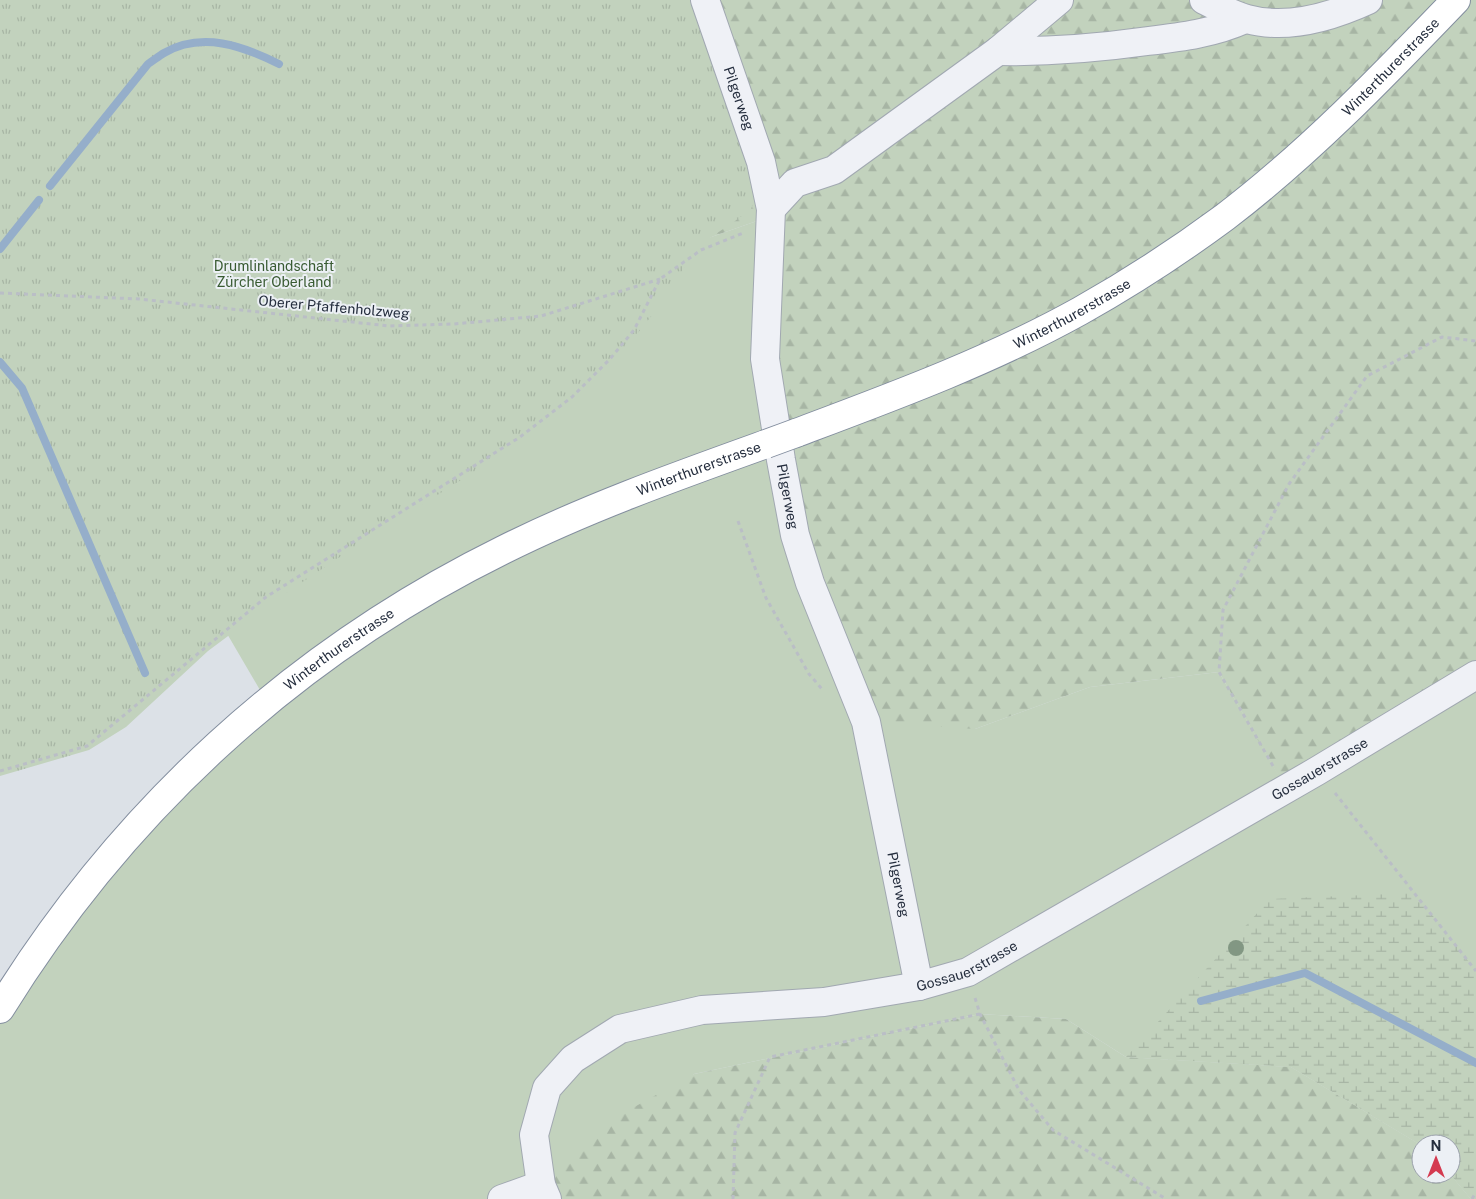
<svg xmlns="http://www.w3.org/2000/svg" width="1476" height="1199" viewBox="0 0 1476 1199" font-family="'Public Sans',sans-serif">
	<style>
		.grass { fill: #c2d2bd }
		.forest { fill: url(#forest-firs) }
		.wetland { fill: url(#wetland-marsh) }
		.park { fill: url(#park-tufts) }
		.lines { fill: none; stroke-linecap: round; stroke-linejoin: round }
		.stream { stroke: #95aeca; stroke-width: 8 }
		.minor-casing { stroke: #a1a8b1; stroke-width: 30 }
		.tertiary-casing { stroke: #a1a8b1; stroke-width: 30 }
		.trunk-casing { stroke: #838e9f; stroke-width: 30 }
		.path { stroke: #babec6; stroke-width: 3; stroke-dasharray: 4 4; stroke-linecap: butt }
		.minor { stroke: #eff1f6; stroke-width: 28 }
		.tertiary { stroke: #eff1f6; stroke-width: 28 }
		.trunk { stroke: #fff; stroke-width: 28 }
		.trunk-bridge-casing { stroke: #838e9f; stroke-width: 30; stroke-linecap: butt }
		.trunk-bridge { stroke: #fff; stroke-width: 28 }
		.tree { fill: #829783 }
		.labels { text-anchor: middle; stroke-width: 4; stroke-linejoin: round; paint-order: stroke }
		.street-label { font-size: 14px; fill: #252e3e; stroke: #ecf0f5 }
		.park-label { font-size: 14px; fill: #395b32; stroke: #ecf0f5 }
	</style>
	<defs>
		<pattern id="forest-firs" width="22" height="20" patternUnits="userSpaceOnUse" patternTransform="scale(1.25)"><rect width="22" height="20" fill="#c2d2bd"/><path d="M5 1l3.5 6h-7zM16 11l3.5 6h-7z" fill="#a7b5a4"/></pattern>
		<pattern id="wetland-marsh" width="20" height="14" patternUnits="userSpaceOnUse" patternTransform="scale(1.25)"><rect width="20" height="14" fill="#c2d2bd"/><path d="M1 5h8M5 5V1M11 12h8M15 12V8" fill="none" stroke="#a7b5a4"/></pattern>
		<pattern id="park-tufts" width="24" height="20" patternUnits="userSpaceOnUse" patternTransform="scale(1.25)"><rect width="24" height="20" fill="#c2d2bd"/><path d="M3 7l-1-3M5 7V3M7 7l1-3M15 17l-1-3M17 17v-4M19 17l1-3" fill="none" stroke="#a7b5a4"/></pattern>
	</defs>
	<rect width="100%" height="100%" fill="#dce1e7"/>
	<!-- grass -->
	<polygon class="grass" points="785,211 774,418 975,729 1090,687 1219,672 1286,788 1476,675 1476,1199 1471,1199 1450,1174 1451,1144 1421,1145 1291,1067 1126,1057 1066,1019 980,1014 694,1074 547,1199 0,1199 0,1009 16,983 267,702 219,620 677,249"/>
	<!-- forest -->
	<g class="forest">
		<polygon points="546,0 1476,0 1476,675 1286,789 1219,672 1090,687 975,729 866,722 774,418 785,211 677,249"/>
		<polygon points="980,1014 1066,1019 1126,1057 1291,1067 1421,1145 1421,1174 1450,1174 1471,1199 547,1199 541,1185 600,1126 694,1074"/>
	</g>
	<!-- wetland -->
	<polygon class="wetland" points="1415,893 1476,971 1476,1199 1471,1199 1450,1174 1451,1144 1421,1145 1291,1067 1126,1057 1270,899"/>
	<!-- park -->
	<polygon class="park" points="0,0 699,0 757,192 751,209 735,221 695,248 669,294 633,339 589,387 538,428 510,449 349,551 283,595 208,651 126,727 89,750 0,776"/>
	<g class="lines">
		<!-- stream -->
		<g class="stream">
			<path d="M50,186L148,64C154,60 159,56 164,53C202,31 243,46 279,64"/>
			<polyline points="0,249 39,200"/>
			<polyline points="0,362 22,388 145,673"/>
			<polyline points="1201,1001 1305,973 1476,1063"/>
		</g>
		<defs>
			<g id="minor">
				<path id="s1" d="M705,0L761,162L771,209L765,359L781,460L795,535L810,583L866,722L919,986"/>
				<path d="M1204,0C1218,7 1232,15 1247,19C1287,30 1331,17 1368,0"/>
				<path d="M998,51C1048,52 1098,48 1148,41C1182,37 1214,33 1245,19"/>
				<polyline points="771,209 795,183 834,170 998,51 1059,0"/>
				<polyline points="502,1199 541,1185"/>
			</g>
			<g id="tertiary">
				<path id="s2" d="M547,1199L541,1185L534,1135L547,1088L573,1059L620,1029L702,1010L824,1002L919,986L968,972L1317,771L1476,675"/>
			</g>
			<g id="trunk">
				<path id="s3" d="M796,433C892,397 990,361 1080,311C1130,283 1179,251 1225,217C1309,153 1383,76 1456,0"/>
				<path id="s4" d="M0,1009C122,811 294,653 503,550C587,508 677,476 766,444"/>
			</g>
		</defs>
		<!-- minor casing -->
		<use href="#minor" class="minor-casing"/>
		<!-- tertiary casing -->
		<use href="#tertiary" class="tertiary-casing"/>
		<!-- trunk casing -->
		<use href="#trunk" class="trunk-casing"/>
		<!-- path -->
		<g class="path">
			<polyline points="0,293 139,299 389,326 454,324 541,316 660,279"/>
			<polyline points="738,521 766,598 809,674 822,689"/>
			<polyline points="1273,766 1219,672 1223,610 1289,484 1367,376 1442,337 1476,341"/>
			<polyline points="0,771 87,746 266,597 520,437 572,397 610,359 634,330 660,279 701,250 743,233"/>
			<polyline points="1335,793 1476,971"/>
			<polyline points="975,998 980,1014 1019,1090 1053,1130 1166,1199"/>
			<polyline points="733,1199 735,1133 770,1057 980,1014"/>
			<polyline points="1472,1199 1476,1192"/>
		</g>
		<!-- minor -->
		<use href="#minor" class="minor"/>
		<!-- tertiary -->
		<use href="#tertiary" class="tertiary"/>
		<!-- trunk -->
		<use href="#trunk" class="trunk"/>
		<defs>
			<polyline id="trunk-bridge" points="766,444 796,433"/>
		</defs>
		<!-- trunk-bridge casing -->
		<use href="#trunk-bridge" class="trunk-bridge-casing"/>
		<!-- trunk-bridge -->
		<use href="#trunk-bridge" class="trunk-bridge"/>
	</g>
	<!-- trees -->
	<circle class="tree" cx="1236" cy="948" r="8"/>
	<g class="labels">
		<!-- street labels -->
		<g class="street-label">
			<text dy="5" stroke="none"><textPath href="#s3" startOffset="706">Winterthurerstrasse</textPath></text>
			<text dy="5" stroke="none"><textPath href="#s1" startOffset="104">Pilgerweg</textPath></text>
			<text transform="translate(334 307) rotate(5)" y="5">Oberer Pfaffenholzweg</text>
			<text dy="5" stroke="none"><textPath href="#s3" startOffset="301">Winterthurerstrasse</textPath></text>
			<text dy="5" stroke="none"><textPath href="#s4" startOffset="902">Winterthurerstrasse</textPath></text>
			<text dy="5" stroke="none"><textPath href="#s1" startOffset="509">Pilgerweg</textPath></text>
			<text dy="5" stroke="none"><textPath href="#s4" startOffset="498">Winterthurerstrasse</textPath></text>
			<text dy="5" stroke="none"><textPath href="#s2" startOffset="969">Gossauerstrasse</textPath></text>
			<text dy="5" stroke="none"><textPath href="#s1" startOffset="914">Pilgerweg</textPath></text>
			<text dy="5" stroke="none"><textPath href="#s2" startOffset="564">Gossauerstrasse</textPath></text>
		</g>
		<!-- park labels -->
		<g class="park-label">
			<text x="274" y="271">Drumlinlandschaft<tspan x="274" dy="16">Zürcher Oberland</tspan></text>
		</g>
	</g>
	<!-- north arrow -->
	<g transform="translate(1436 1159)"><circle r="24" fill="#ecf0f5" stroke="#9ca2ac"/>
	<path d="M0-4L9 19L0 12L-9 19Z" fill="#d43a50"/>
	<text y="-8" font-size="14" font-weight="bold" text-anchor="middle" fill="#252e3e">N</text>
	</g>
</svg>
